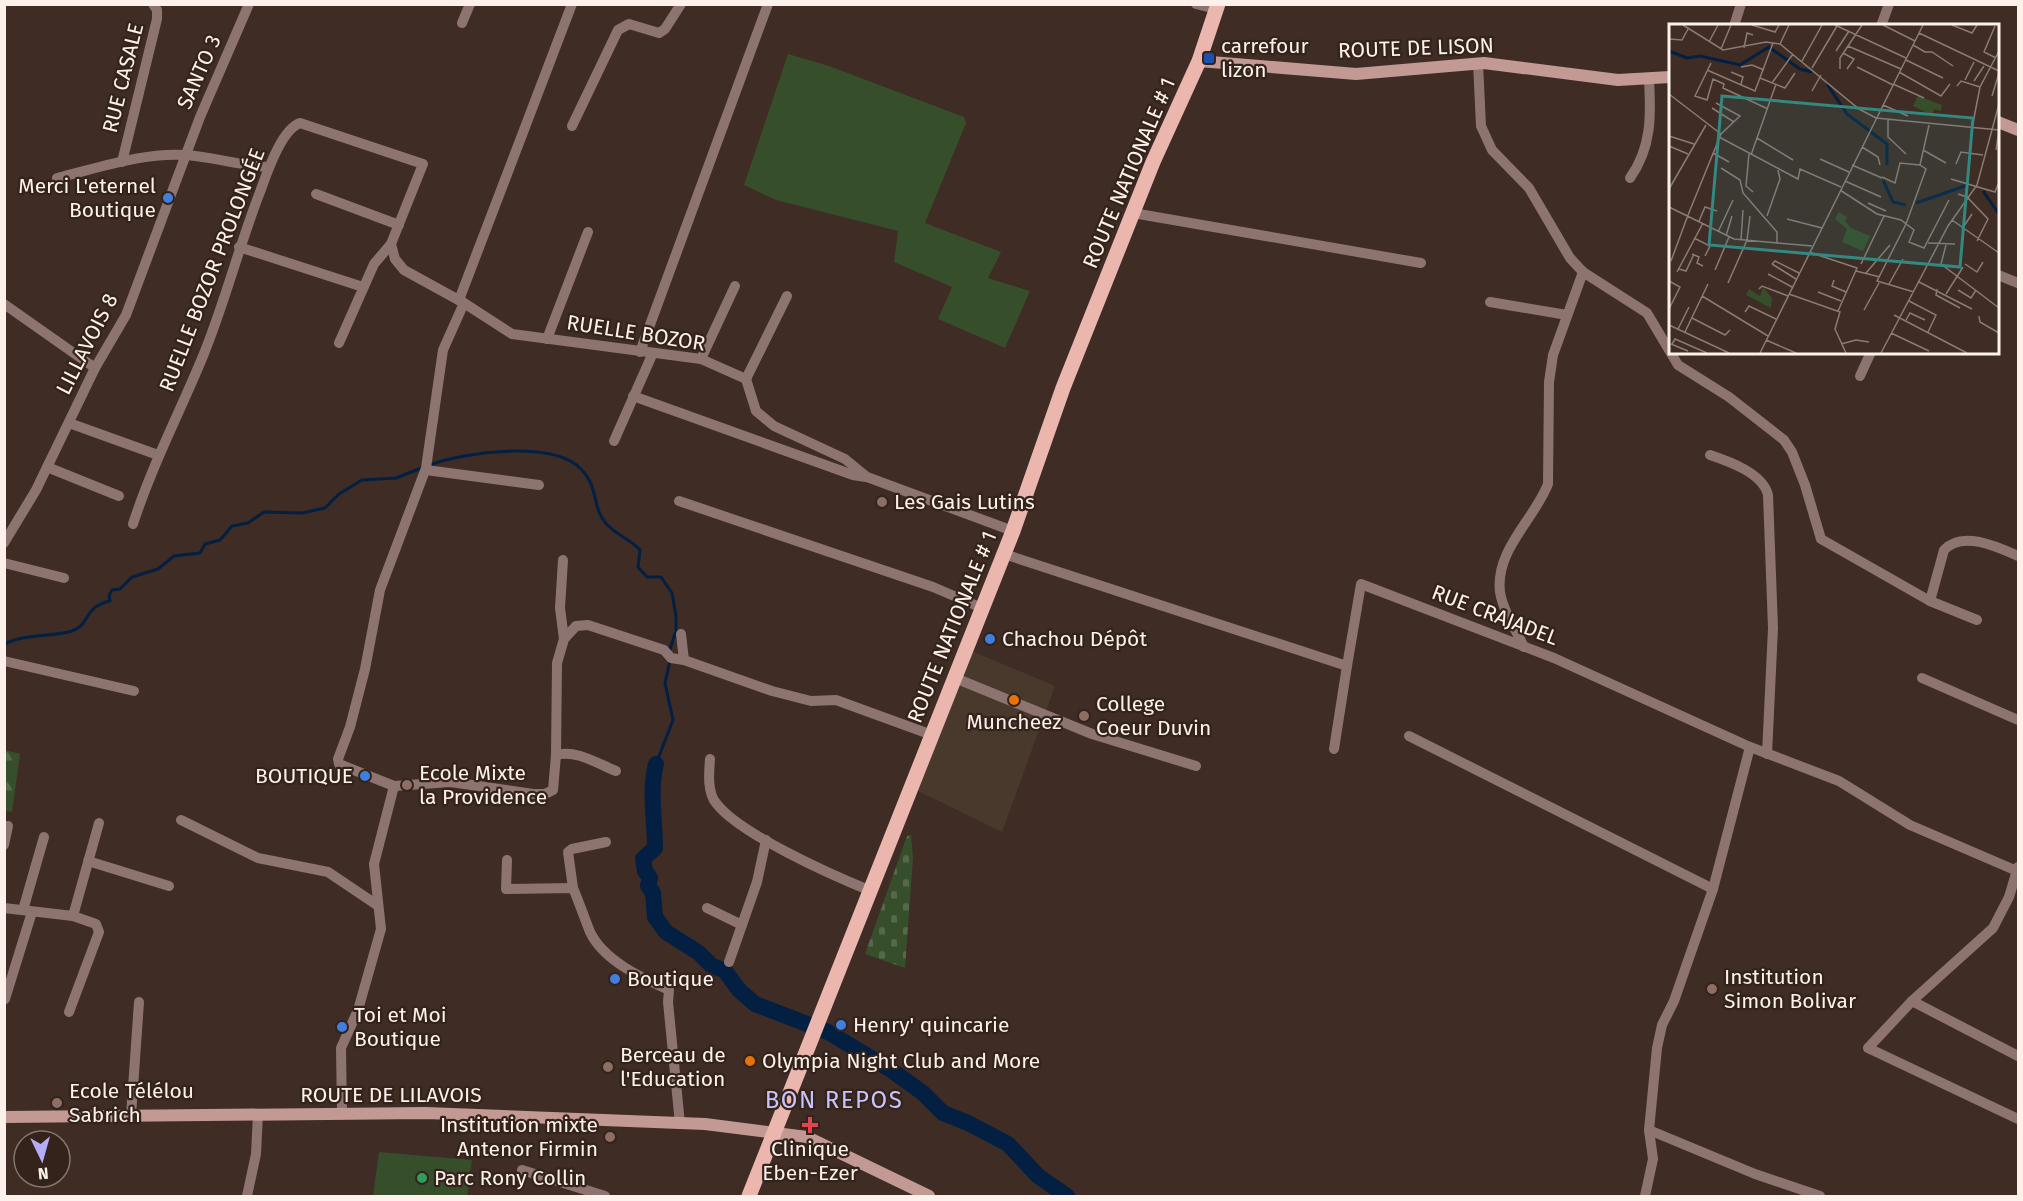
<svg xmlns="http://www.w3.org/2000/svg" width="2023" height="1201" viewBox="0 0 2023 1201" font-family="'Fira Sans',sans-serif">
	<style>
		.industrial { fill: #49392d }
		.grass { fill: #374e2b }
		.forest { fill: url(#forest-firs) }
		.cemetery { fill: url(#cemetery-stones) }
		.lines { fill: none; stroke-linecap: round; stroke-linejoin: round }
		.stream { stroke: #032042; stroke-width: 3 }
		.river { stroke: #032042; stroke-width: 16 }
		.street { stroke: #8d7470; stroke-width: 10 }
		.secondary { stroke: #c29993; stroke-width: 12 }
		.primary { stroke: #eab6ae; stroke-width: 15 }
		.transit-dot { fill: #1a4fb4; stroke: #33231b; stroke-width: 2 }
		.shop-dot { fill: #3f7fe0; stroke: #33231b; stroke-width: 2 }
		.education-dot { fill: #8d6e63; stroke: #33231b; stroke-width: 2 }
		.food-dot { fill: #e8710a; stroke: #33231b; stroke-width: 2 }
		.health-dot { fill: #e0444e; stroke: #33231b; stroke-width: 2 }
		.leisure-dot { fill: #2e9e5b; stroke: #33231b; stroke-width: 2 }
		.labels { text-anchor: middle; stroke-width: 4.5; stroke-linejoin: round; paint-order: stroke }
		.poi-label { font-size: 21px; fill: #fdf1ec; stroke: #33231b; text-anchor: start }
		.street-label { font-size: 21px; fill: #fdf1ec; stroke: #33231b }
		.quarter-label { font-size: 24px; letter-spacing: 1.5px; fill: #c7c3fc; stroke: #33231b }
		.inset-river { fill: none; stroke: #032042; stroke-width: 3 }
		.inset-road { fill: none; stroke: #8a7b75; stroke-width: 1.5 }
		.view { fill: #338881; fill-opacity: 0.15; stroke: #338881; stroke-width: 3 }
		.inset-edge { fill: none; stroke: #fdf1ec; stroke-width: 3 }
	</style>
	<defs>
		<pattern id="forest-firs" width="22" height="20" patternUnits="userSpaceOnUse" patternTransform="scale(1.5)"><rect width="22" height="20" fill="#374e2b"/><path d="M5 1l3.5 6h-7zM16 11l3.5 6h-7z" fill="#55684a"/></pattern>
		<pattern id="cemetery-stones" width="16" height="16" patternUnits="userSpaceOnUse" patternTransform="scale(1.5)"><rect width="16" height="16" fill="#374e2b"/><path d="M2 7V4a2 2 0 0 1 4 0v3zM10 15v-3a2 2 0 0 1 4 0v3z" fill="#55684a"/></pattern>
	</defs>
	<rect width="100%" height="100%" fill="#3e2c25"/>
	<!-- industrial -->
	<polygon class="industrial" points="972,651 1055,686 1002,832 918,791"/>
	<!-- grass -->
	<g class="grass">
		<polygon points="788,54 829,66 964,117 966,123 925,223 1001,252 988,278 1030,291 1005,348 938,319 952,287 894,262 898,231 776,200 744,185"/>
		<polygon points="379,1152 472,1160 467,1196 373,1196"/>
	</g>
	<!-- forest -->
	<polygon class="forest" points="5,750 20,754 12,812 5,811"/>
	<!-- cemetery -->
	<polygon class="cemetery" points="911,835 913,858 905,968 865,954 907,836"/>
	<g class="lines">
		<!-- stream -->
		<g class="stream">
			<path d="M430,465C464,452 553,440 581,469C598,487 593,504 602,518C611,533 629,538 640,550L638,567L647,577H661L672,593L676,616V631L670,649"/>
			<path d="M4,645C18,634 53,637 72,631C91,624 83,607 110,601L109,596L112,590L120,589L132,577L158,569L174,556L200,553L205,544L220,540L232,526L248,523L264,512L302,513L325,508L339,494L362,480L396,478L424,467"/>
			<polyline points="656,764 673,720 665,683 670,661"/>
		</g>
		<!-- river -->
		<path class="river" d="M656,764C649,792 655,820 655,848L643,859L645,871L650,878L648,886L653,893L655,917L666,932L699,953L711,965L725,971L739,990L755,1004L828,1032L891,1070L923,1093L943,1113L968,1123L1008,1144L1038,1176L1067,1196"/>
		<!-- street -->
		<g class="street">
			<polyline points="1196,4 1216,9"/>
			<polyline points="462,23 470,4"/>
			<polyline points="1734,26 1741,4"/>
			<polyline points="1881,26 1889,4"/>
			<polyline points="1478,63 1481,126 1492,150 1529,188 1570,258 1583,272 1647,313 1678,365 1729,397 1784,440 1792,452 1805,485 1821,539 1930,601 1977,620"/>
			<polyline points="572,126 618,30 629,24 659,33 665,29 681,4"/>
			<polyline points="122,162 157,19 157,10 153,4"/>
			<path d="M57,178C98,168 143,152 186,155C214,157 241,166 269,167"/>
			<path d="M1630,178C1652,147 1651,115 1649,79"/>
			<polyline points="316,194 399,225"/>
			<polyline points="1133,213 1421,263"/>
			<polyline points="239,247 363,287"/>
			<polyline points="1998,275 2018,283"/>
			<polyline points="459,300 572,4"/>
			<polyline points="1490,302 1567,315"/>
			<polyline points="4,304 95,368"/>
			<polyline points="547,339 588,232"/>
			<polyline points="339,343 374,264 391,244"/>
			<polyline points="640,352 768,4"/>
			<polyline points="701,359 735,286"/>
			<polyline points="1860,376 1871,352"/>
			<polyline points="746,379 787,296"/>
			<polyline points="633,396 853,475 866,477"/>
			<polyline points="69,423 158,455"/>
			<polyline points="614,441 652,355"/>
			<path d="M1710,455C1728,461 1763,473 1768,495L1773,628L1767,754"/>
			<polyline points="47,467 119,496"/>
			<polyline points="426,470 539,485"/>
			<polyline points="679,501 933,587 982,608"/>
			<path d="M133,524C152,465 180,412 203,356C225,302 239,246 260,192C267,173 281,130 300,123L423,164L391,244L395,259L404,270L464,303L512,334L701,359L746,379L756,411L774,426L845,459L867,477L1013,531"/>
			<polyline points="4,543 36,490 95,368 126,315 200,117 249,4"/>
			<polyline points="1004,554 1347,666 1361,584 1554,658 1750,747 1839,781 1910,825 2017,871"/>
			<polyline points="563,560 560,608 564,639"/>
			<polyline points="4,563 64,578"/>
			<path d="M1930,601L1944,550C1962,530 1998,547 2018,556"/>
			<polyline points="681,634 684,660 772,691 811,701 836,700 932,735"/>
			<path d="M1524,647C1516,630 1503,611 1500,592C1495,550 1534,520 1548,484L1549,382L1553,355L1583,272"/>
			<polyline points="4,661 134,691"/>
			<polyline points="955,678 1092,734 1196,766"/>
			<polyline points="1922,678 2018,720"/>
			<polyline points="1409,736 1713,889"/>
			<polyline points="1334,749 1347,666"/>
			<path d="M556,755C576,749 598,764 616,771"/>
			<path d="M710,759C709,772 707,792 716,803C739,834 834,876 871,891"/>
			<polyline points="394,786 451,782 533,794 545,794 553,790 556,755 557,663 564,639 576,626 588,625 664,650 671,658 684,660"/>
			<polyline points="181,820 258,858 328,872 377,905"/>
			<polyline points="4,845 8,826"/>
			<path d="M507,860L506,889L573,888C579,902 584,917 590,932C604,961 642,978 669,990L668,1002L680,1124"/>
			<polyline points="88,861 169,886"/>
			<polyline points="2018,867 2009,897 1993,928 1912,1001 1868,1048 2018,1119"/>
			<polyline points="573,888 568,852 572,849 606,842"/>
			<polyline points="4,908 73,916 99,823"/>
			<polyline points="707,908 742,925"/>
			<polyline points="23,910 44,837"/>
			<polyline points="729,962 757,882 766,840"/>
			<polyline points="5,999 32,912"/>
			<polyline points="1912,1001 2018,1056"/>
			<polyline points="69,1012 99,932 96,924 73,916"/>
			<polyline points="342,1113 341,1048 358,1010 381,929 374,864 394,786 339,764 338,759 350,727 365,669 380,590 426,468 443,350 464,303"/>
			<polyline points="131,1116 139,1002"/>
			<polyline points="1649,1130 1755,1174 1820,1196"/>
			<polyline points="522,1170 605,1196"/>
			<polyline points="247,1196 256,1154 258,1114"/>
			<polyline points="1645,1196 1653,1159 1649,1130 1657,1048 1662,1025 1674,1001 1713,889 1750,747"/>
		</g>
		<!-- secondary -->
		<g class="secondary">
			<polyline points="1199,61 1356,74 1484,63 1618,80 1670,77"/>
			<polyline points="1998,122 2018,130"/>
			<polyline points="4,1117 426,1113 705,1124 807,1137 929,1196"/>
		</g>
		<!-- primary -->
		<polyline class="primary" points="749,1196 1013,531 1063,388 1153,162 1199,61 1218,4"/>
	</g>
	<!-- markers -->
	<rect class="transit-dot" x="1203" y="52" width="12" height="12" rx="3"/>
	<g class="shop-dot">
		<circle cx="168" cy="198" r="6"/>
		<circle cx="990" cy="639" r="6"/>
		<circle cx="365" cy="776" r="6"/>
		<circle cx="615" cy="979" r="6"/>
		<circle cx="841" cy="1025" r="6"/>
		<circle cx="342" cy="1027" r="6"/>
	</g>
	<g class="education-dot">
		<circle cx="882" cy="502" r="6"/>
		<circle cx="1084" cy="716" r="6"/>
		<circle cx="407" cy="785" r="6"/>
		<circle cx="1712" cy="989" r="6"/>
		<circle cx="608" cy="1067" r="6"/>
		<circle cx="57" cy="1103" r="6"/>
		<circle cx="610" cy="1137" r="6"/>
	</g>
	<g class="food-dot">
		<circle cx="1014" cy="700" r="6"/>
		<circle cx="750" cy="1061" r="6"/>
	</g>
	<path class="health-dot" d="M807 1116h6v6h6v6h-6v6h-6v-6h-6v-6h6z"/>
	<circle class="leisure-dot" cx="422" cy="1178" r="6"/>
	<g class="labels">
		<!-- poi labels -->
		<g class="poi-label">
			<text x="1221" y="53">carrefour<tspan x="1221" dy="24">lizon</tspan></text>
			<text x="156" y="193" text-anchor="end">Merci L'eternel<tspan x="156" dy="24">Boutique</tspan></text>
			<text x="894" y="509">Les Gais Lutins</text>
			<text x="1002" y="646">Chachou Dépôt</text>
			<text x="1096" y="711">College<tspan x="1096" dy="24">Coeur Duvin</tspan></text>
			<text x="1014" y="729" text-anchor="middle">Muncheez</text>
			<text x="419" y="780">Ecole Mixte<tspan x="419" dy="24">la Providence</tspan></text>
			<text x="353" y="783" text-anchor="end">BOUTIQUE</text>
			<text x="1724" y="984">Institution<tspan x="1724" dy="24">Simon Bolivar</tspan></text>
			<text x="627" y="986">Boutique</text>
			<text x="354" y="1022">Toi et Moi<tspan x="354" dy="24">Boutique</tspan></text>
			<text x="853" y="1032">Henry' quincarie</text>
			<text x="620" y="1062">Berceau de<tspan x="620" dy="24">l'Education</tspan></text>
			<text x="762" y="1068">Olympia Night Club and More</text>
			<text x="69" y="1098">Ecole Télélou<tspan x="69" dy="24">Sabrich</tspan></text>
			<text x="598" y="1132" text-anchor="end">Institution mixte<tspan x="598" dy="24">Antenor Firmin</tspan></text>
			<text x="810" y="1156" text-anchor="middle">Clinique<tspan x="810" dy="24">Eben-Ezer</tspan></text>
			<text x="434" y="1185">Parc Rony Collin</text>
		</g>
		<!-- street labels -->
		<g class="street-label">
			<text transform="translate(1416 48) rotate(-2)" y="7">ROUTE DE LISON</text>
			<text transform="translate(199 72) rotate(-66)" y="7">SANTO 3</text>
			<text transform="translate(123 78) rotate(-76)" y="7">RUE CASALE</text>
			<text transform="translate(1129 173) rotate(-67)" y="7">ROUTE NATIONALE # 1</text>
			<text transform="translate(212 270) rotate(-69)" y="7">RUELLE BOZOR PROLONGÉE</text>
			<text transform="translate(636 333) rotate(9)" y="7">RUELLE BOZOR</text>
			<text transform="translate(87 344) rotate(-63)" y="7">LILLAVOIS 8</text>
			<text transform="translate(1495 615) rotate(21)" y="7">RUE CRAJADEL</text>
			<text transform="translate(952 627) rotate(-68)" y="7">ROUTE NATIONALE # 1</text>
			<text x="391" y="1102">ROUTE DE LILAVOIS</text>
		</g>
		<!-- quarter labels -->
		<g class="quarter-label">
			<text x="834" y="1108">BON REPOS</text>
		</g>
	</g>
	<!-- overview -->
	<g transform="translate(1669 24)">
		<rect width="330" height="330" fill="#3e2c25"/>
		<path d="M170,188L178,193L176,197L182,204L201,212L194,227L173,218L178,205L166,195Z" fill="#374e2b"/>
		<path d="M94,263L103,274L102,284L77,271L80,265L91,272Z" fill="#374e2b"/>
		<path d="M249,72L273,81L272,87L265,85L263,91L244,82Z" fill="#374e2b"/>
		<path class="inset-river" d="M0,27L18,34L31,32L71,41L100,23L131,45L143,48M158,60L178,90L218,120V141M214,156L224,178L237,181M314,167L330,190M247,179L299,161"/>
		<path class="inset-road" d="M14,1L54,26L97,18L111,20L190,85L207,94M83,1L106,8L110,1M166,1L237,34M214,1L246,17M283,1L303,9L308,1M326,2L315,28L327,34M250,9L330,47M0,15L13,16L19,5M40,18L49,1M111,20L120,1M244,21L256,28H263L284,42M179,22L232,45M75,24L78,9L84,11M52,25L62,1M167,27L180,7M174,29L185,35L178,45M237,36L274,54M133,37L153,1M42,39L26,72L38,76L44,55L55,60L54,64L99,85M72,43L83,41L95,46M188,43L224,61M143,44L168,2M171,45V34L193,1M38,46L86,67L104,19M62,48L74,53L72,60M230,48L272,72L281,60M91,54L116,64L126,49M296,56L305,38M305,57L315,42M103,59L124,30M224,60L255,74M288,62L292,57L311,63M143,67L152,51M0,70L52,110M323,72L330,49M214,81L239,92M43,84L65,98M207,94L330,106M219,96V113L237,130M303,104L311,63L330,27M0,112L25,120M50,113L129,155L131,145L172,163M88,114L124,136M0,122L19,130M193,123L209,133L211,141M254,126L277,139M327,126L330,106M44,129L60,138M80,130L77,162L84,168M82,131L107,60M151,135L180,148M287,140L292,128L314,131M183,141L213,154M52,144L71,156L74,169L108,208V219M213,153L226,159L231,139L251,141M282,155L326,168L330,158M176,157L212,173M0,165L37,101M171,166L208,190L232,196L245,206L240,218L255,224L280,176M289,170L298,173L319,195L308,217M199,179L217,187M0,183L65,215L143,222M19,191L52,110L71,92L47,79M98,192L111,155L109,146M118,195L153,204M283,196L330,229M30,197L36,183L48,187M237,200L257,145L251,141L260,101M237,200L208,257L245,268M293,205L303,190M49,208L64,176M57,212L63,192M25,214L41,222L36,232M72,216L74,186M259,219L286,220M277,221L272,240L330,284M140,228L188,244L169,287M23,230L30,233L28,239L34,242M2,237L19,191M103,240L106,237L130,249M103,240L127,255M192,240L215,192M296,240L308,248L314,238M10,245L17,247L25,230M46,246L60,213M187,247L211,253M8,248L34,199M197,249L221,221M99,250L123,263M165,256L163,262L177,268M0,257L11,263L0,285M250,258L303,285M59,259L78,216L81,192M220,260L234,235M90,265L93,262L119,272M268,265L267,271L291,284M289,266L302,274L307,266M149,268L172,277M120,270L171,288L166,305L177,329M277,270L294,243M33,272L99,312M240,277L267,291L259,308M195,286L210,259M76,288L80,282L107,295M225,291L298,329M310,292L311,298L330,309M23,294L56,311L61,306M237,296L241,289L256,296M0,301L60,329M9,305L20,283M16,308L39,260M222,309L260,327M97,316L127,329M2,320L19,327M3,320L6,315L38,329M172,320L187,316L200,318M91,329L254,1M212,329L279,202L308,161L330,80"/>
		<path class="view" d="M53,72L304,94L291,243L40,221Z"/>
		<rect width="330" height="330" class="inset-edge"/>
	</g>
	<!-- border -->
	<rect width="2023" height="1201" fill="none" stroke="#fdf1ec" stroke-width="12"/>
	<!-- north arrow -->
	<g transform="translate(42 1159) rotate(175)"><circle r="28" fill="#33231b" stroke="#84756f" stroke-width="1.5"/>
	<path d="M0-4.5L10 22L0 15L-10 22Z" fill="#b4acf9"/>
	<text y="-9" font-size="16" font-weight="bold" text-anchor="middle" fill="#fdf1ec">N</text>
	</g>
</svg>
